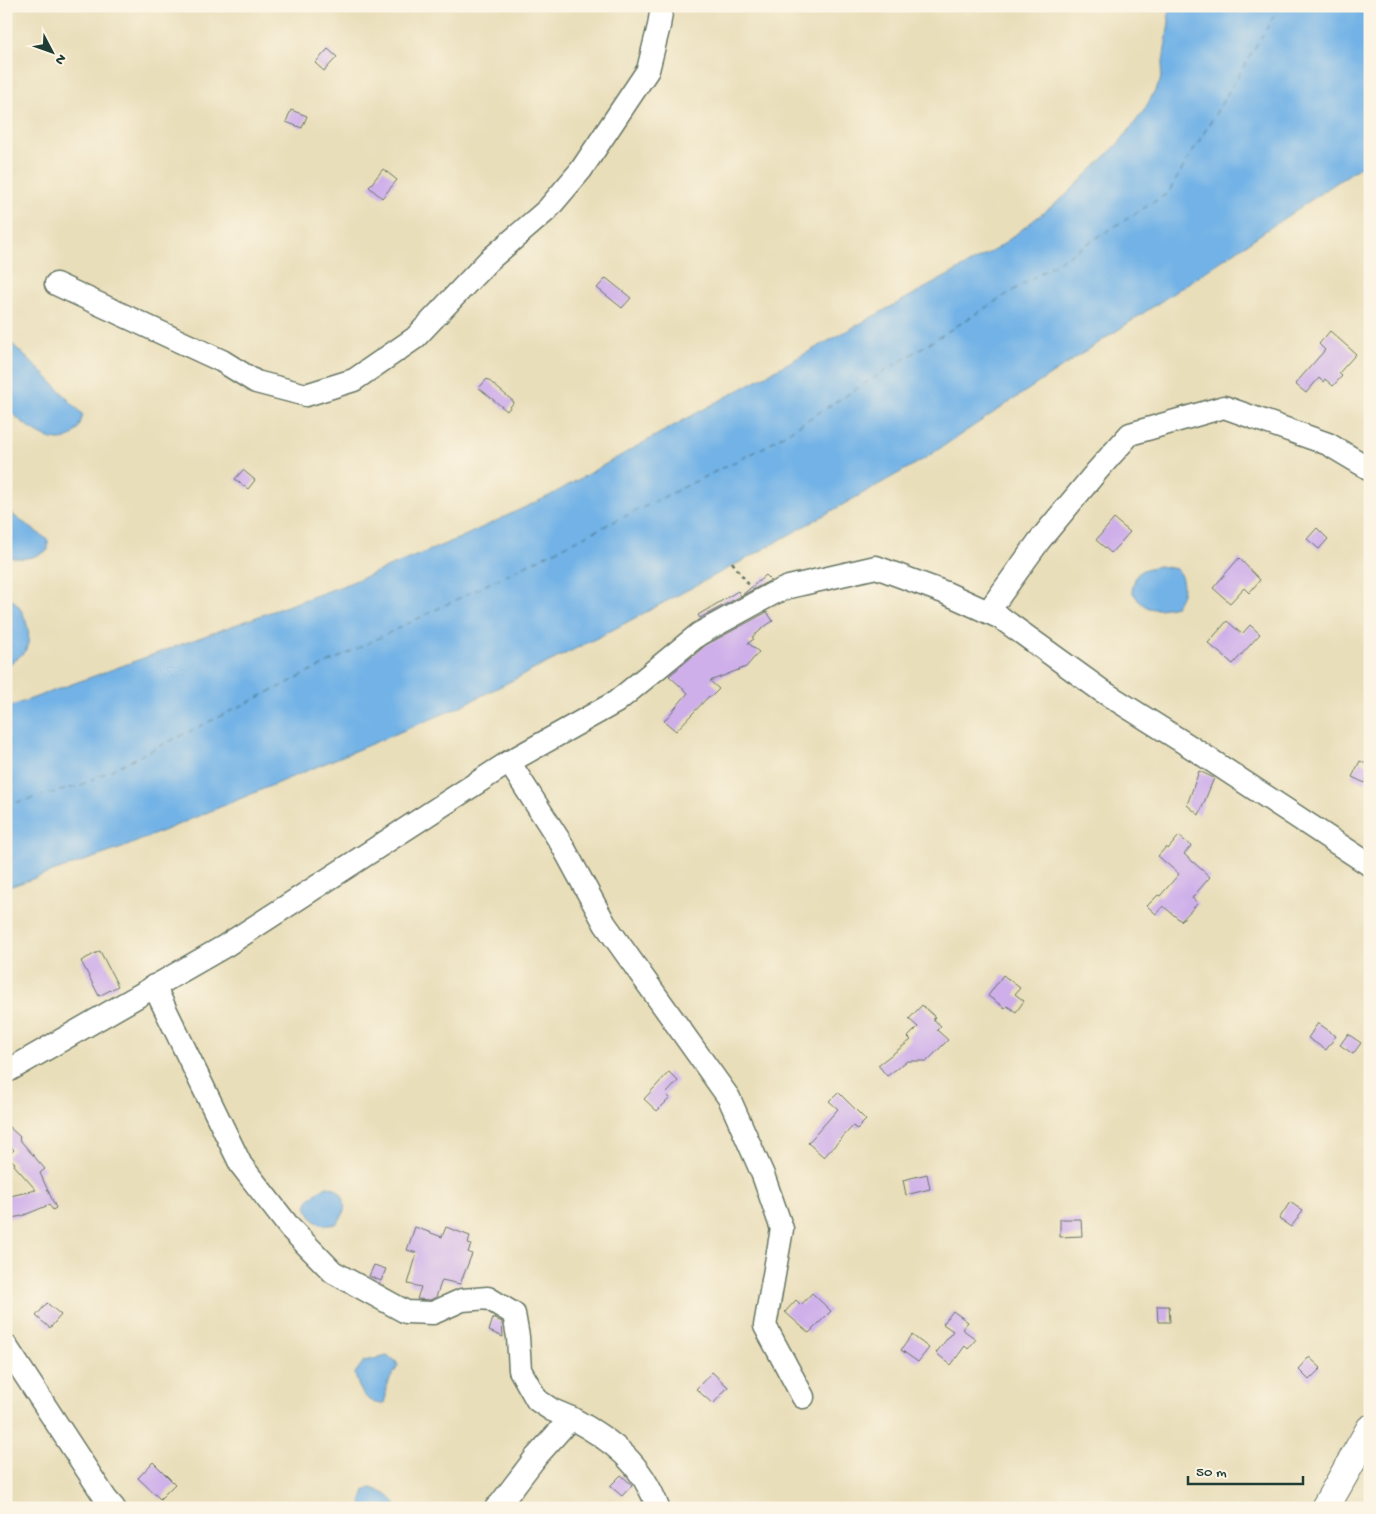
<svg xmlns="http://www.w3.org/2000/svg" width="1376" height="1514" viewBox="0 0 1376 1514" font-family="'Gochi Hand',sans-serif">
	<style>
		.water { fill: #72b2e6; stroke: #48788d }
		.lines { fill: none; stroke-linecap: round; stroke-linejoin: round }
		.ferry { stroke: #345a60; stroke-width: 1; stroke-dasharray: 6 5; stroke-linecap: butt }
		.building { fill: #ceafea }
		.minor-casing { stroke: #667563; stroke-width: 25 }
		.major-casing { stroke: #667563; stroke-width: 30 }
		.path { stroke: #667563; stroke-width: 2.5; stroke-dasharray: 4 4; stroke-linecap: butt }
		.minor { stroke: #fff; stroke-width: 22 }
		.major { stroke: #fff; stroke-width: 28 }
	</style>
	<rect width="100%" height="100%" fill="#fcf5e5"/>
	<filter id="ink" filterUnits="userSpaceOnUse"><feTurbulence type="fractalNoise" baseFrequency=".02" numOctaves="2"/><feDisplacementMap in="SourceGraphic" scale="10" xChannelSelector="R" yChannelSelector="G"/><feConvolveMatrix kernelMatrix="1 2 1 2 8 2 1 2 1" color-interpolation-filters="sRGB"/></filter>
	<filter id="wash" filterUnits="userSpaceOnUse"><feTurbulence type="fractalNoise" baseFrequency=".0096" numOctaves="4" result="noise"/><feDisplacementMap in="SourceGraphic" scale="20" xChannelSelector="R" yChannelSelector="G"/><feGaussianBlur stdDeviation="1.12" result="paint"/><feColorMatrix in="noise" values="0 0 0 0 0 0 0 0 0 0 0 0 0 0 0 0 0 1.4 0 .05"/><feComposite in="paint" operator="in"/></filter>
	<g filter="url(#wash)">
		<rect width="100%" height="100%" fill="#e9deba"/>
		<!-- water -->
		<g class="water">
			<polygon points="1168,6 1370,6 1370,160 1190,282 924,459 755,554 601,636 455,709 122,848 6,888 6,708 342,586 460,538 551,495 664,431 998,248 1065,196 1119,143 1143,112 1160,82 1169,22"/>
			<path d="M6,338L52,382L83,415C81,420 80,426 77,430C58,457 22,422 6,408Z"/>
			<path d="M6,510L48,540V550C34,558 22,561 6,556Z"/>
			<path d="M1159,566L1177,569C1186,583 1184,593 1176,606C1153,611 1145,612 1132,591C1136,570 1139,570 1159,566Z"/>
			<path d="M6,596C23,602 35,636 25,651C21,656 12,663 6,666Z"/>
			<path d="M327,1186C341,1187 348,1202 343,1214C342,1218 338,1221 336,1224C319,1228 312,1221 306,1206C309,1196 318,1191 327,1186Z"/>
			<path d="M387,1356L396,1361L398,1366L386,1386V1396L384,1403C367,1407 357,1387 355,1373L364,1361Z"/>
			<path d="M371,1488C383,1492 392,1496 397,1508H363L361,1503L365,1490Z"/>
		</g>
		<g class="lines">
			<!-- ferry -->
			<polyline class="ferry" points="6,805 79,786 761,449 1168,193 1280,6"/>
		</g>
		<g id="blocks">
			<!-- building -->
			<g class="building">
				<polygon points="328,49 337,57 324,71 315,63"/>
				<polygon points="291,110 307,116 302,128 286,122"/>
				<polygon points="383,169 397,180 382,198 369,187"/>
				<polygon points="606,278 631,298 622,308 597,288"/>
				<polygon points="1330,331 1356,354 1339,373 1342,376 1333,386 1325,379 1323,382 1319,378 1306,393 1295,384 1325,350 1319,344"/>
				<polygon points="487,379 514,402 507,411 479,388"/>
				<polygon points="243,470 255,480 248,489 235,479"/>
				<polygon points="1114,519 1130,532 1111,553 1096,540"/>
				<polygon points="1317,528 1328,539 1319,549 1307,539"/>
				<polygon points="1239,558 1260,580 1249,593 1244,588 1230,603 1213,588"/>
				<polygon points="766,575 771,580 700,618 698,615 738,591 741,596"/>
				<polygon points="767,612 773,621 761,629 761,630 752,637 754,639 748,643 759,652 746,667 710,681 719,689 711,697 709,696 676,731 664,721 688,693 669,676 706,645"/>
				<polygon points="1227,621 1242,634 1250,625 1260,634 1233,664 1208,643"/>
				<polygon points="1360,761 1370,766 1370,772 1365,783 1352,777"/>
				<polygon points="1199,771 1214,778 1199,815 1187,805"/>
				<polygon points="1179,836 1191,846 1184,854 1210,877 1192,898 1198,903 1181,921 1163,906 1156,914 1147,906 1158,895 1160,896 1179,874 1158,856 1166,847 1168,849"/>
				<polygon points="100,951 118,986 99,996 81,961"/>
				<polygon points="1003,975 1020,988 1015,994 1024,1001 1016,1012 1007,1006 1005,1008 988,996"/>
				<polygon points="922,1005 935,1017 933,1019 941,1026 937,1030 948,1040 927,1061 907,1061 887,1076 878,1065 911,1040 908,1037 918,1027 909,1019"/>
				<polygon points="1318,1023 1336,1036 1326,1050 1308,1038"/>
				<polygon points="1348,1034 1361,1043 1353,1054 1340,1045"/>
				<polygon points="669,1072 678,1081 666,1094 670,1098 657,1111 644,1099"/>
				<polygon points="838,1092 866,1120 857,1129 853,1126 824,1157 808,1143 838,1109 829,1101"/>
				<polygon points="6,1124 20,1137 19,1139 45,1169 40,1173 56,1208 53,1210 49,1205 22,1216 6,1219 6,1197 36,1190 14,1165 15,1163 7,1157 14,1150 11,1147 6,1152"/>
				<polygon points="927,1174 930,1189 906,1195 903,1180"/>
				<polygon points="1290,1202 1303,1211 1291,1227 1279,1219"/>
				<polygon points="1060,1219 1081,1219 1082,1236 1060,1237"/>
				<polygon points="415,1227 442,1237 446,1227 470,1236 468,1244 471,1245 468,1252 472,1254 460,1284 442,1280 436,1297 430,1300 417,1299 421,1287 408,1284 417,1253 407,1250"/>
				<polygon points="374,1265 386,1269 381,1281 369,1276"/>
				<polygon points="812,1293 831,1311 809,1333 785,1312 796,1300 801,1305"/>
				<polygon points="47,1303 61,1315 50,1328 36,1316"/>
				<polygon points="1157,1306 1169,1306 1170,1322 1158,1322"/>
				<polygon points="953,1311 968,1322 962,1329 976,1339 968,1349 965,1346 951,1365 936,1353 953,1331 943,1324"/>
				<polygon points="493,1318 502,1322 503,1337 489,1331"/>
				<polygon points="912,1335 929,1348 918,1362 901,1350"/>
				<polygon points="1309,1357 1321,1368 1309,1380 1298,1369"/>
				<polygon points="712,1372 728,1387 713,1404 696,1389"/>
				<polygon points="153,1462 175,1484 160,1499 138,1478"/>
				<polygon points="621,1475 632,1485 622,1496 610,1486"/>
			</g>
		</g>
	</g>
	<g filter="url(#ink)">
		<use href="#blocks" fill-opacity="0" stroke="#667563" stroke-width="1"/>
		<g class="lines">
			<defs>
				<g id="minor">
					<polyline points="56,284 222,361 256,382 306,395 354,380 415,338 488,261 547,210 581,170 648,70 659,26 662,6"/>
					<polyline points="988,612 1039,541 1097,471 1130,434 1224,407 1328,444 1370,469"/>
					<polyline points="509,762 561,843 605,924 729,1098 763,1175 782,1229 765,1326 803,1397"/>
					<polyline points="154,986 241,1165 290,1228 333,1272 406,1312 433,1313 462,1300 488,1298 514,1314 518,1337 520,1370 537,1400 552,1410 571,1418"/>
					<polyline points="6,1072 225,946 509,762 616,702 699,634 772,594 789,587 876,567 946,593 1001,618 1102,691 1194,749 1370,865"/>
					<polyline points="6,1346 106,1499 114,1508"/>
					<path d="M496,1508L501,1503L536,1457L571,1418C612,1440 642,1463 658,1508"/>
				</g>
				<polyline id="major" points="1325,1508 1370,1429"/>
			</defs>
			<!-- minor casing -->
			<use href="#minor" class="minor-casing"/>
			<!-- major casing -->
			<use href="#major" class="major-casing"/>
			<!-- path -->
			<polyline class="path" points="732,562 749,585"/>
			<!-- minor -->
			<use href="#minor" class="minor"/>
			<!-- major -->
			<use href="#major" class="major"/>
		</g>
	</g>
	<!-- margin -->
	<rect width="1376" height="1514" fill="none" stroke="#fcf5e5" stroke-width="25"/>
	<!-- north arrow -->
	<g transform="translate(52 52) rotate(131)" stroke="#fcf5e5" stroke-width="4" paint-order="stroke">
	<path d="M0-4L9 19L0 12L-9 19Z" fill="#1f3d34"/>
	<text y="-8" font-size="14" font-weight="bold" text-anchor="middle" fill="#1f3d34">N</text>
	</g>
	<!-- scale -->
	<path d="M1188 1476v8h115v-8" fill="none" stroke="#1f3d34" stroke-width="2.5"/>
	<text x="1196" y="1476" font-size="15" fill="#1f3d34" stroke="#fcf5e5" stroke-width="4" paint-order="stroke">50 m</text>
</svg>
